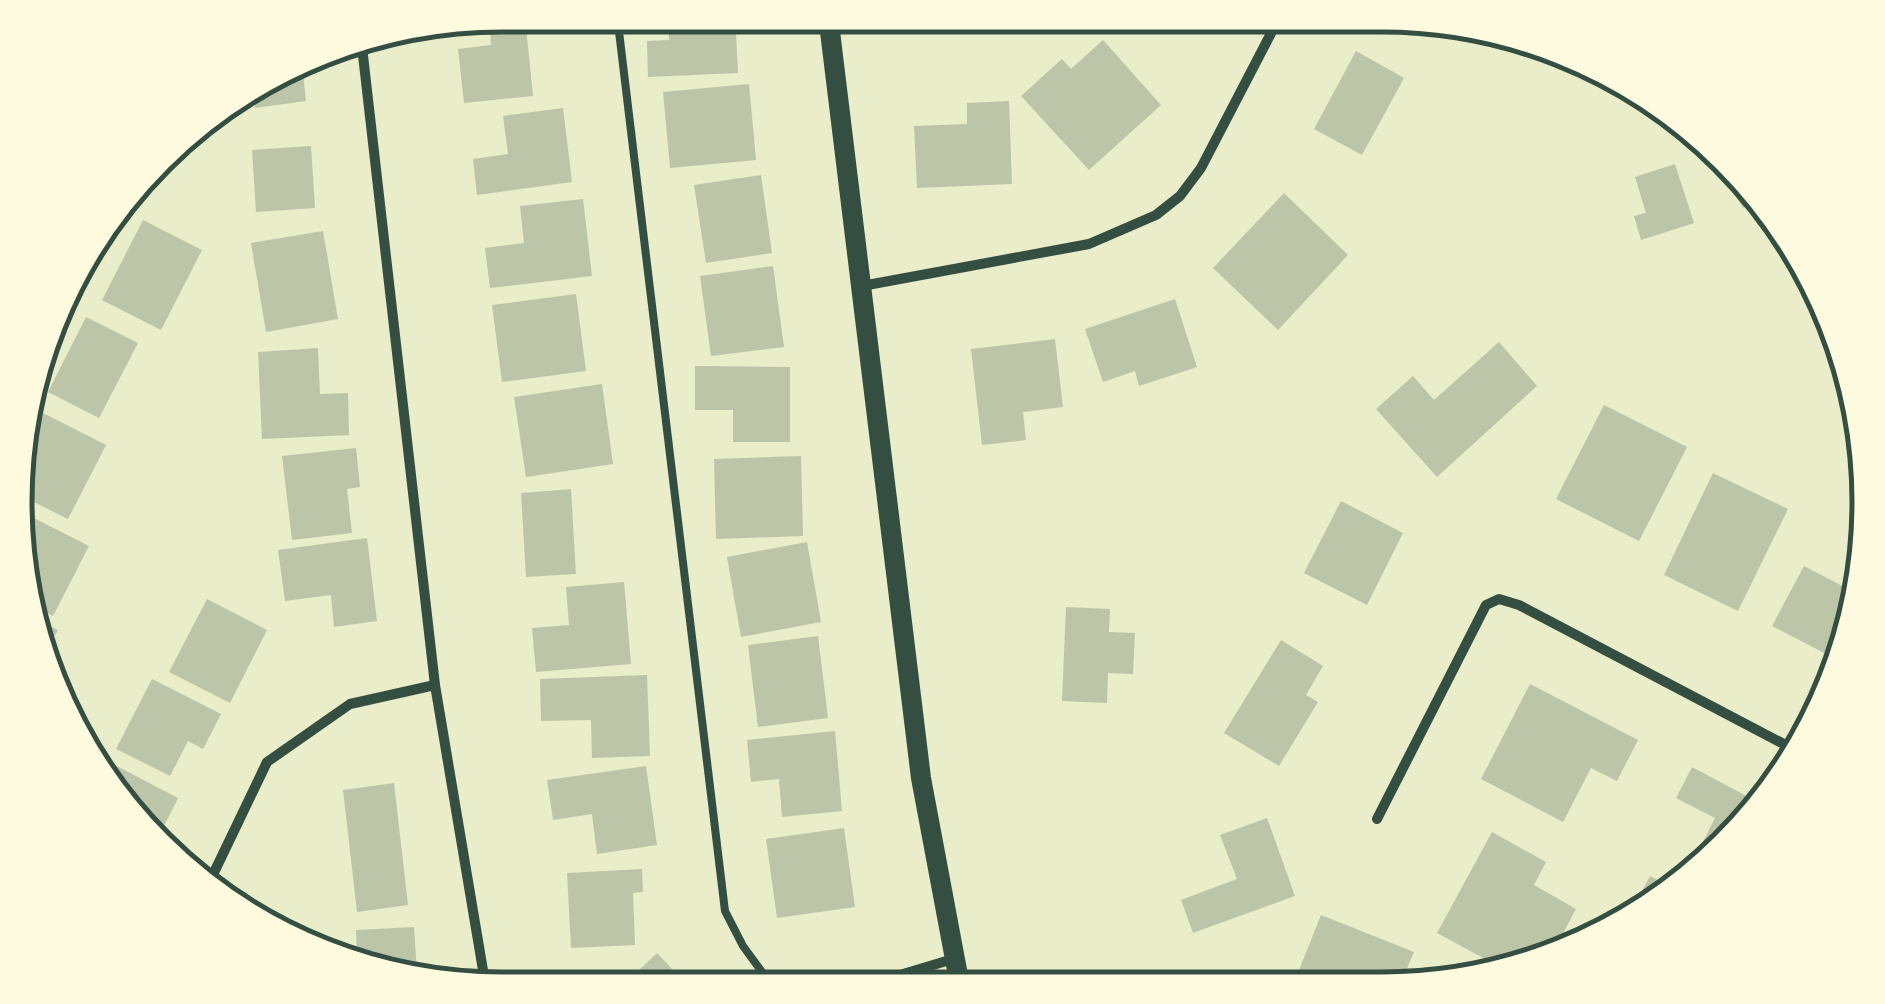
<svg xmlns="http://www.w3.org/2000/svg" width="1885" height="1004" viewBox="0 0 1885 1004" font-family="Quicksand,sans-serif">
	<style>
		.building { fill: #bcc5a7 }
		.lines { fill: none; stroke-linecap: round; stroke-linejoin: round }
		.service { stroke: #344e41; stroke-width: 8 }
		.minor { stroke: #344e41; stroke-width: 10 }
		.secondary { stroke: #344e41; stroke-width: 20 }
		.rim { fill: none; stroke: #344e41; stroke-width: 5 }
	</style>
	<rect width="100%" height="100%" fill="#e9edc9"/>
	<!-- building -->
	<g class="building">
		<polygon points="668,15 735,15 738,73 648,77 647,41 669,40"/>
		<polygon points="914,15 942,15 920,27"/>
		<polygon points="1141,16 1180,16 1172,31"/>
		<polygon points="526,27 533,96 464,103 458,49 491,45 490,31"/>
		<polygon points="1103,40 1161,105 1089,170 1021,96 1062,59 1071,69"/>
		<polygon points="1356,51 1404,78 1362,155 1314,129"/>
		<polygon points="302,64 306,101 255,108 253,90"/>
		<polygon points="749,84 756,160 670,168 663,92"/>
		<polygon points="1009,101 1012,184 917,188 914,126 967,124 967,103"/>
		<polygon points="563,108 572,182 477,195 473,159 508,154 503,116"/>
		<polygon points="311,146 315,208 256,212 252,150"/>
		<polygon points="1675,164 1694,223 1641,240 1634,216 1646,213 1635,177"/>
		<polygon points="1730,171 1760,197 1743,208 1724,175"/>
		<polygon points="761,175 772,253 706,263 694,185"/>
		<polygon points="1284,193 1348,255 1278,330 1213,268"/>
		<polygon points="583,199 592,276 490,288 485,248 524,243 520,206"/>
		<polygon points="143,220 202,250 161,330 102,300"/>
		<polygon points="323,231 338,319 266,332 251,243"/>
		<polygon points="773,266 784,347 711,356 700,276"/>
		<polygon points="576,294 586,371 502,382 492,305"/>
		<polygon points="1175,299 1197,367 1139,386 1135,371 1103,382 1085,329"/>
		<polygon points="86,317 138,343 99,418 48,392"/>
		<polygon points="1055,339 1063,407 1023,412 1026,440 982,445 971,349"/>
		<polygon points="1499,342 1537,386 1437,477 1376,409 1413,376 1434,400"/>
		<polygon points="318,348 320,394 348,393 349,435 262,439 258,352"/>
		<polygon points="695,366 790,367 790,442 733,442 733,410 695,410"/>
		<polygon points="602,384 613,464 526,477 514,397"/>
		<polygon points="1604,405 1687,447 1639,541 1556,499"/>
		<polygon points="41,412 106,445 68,519 20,495 25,442"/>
		<polygon points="356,448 360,487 347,489 352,533 292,540 282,456"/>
		<polygon points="801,456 803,536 716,539 714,459"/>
		<polygon points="1713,473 1788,509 1738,611 1664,575"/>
		<polygon points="571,489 576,574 526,577 521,493"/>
		<polygon points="1341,501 1403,533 1367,605 1304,573"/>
		<polygon points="18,510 89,546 53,616 33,605 16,534"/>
		<polygon points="367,538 377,621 334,627 331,595 285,601 278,550"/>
		<polygon points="807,542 821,622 741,637 727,557"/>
		<polygon points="1804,566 1856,593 1834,658 1772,626"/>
		<polygon points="624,582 631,664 536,672 532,628 569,625 566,587"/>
		<polygon points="207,599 267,630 230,703 169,672"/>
		<polygon points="1066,607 1110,609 1109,632 1135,633 1133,674 1108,673 1107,703 1062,701"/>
		<polygon points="36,619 58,630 44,656"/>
		<polygon points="818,636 828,718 758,727 748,645"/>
		<polygon points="1281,640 1323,666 1306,695 1318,702 1279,766 1224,733"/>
		<polygon points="647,675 650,756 592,758 591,720 541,721 540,679"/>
		<polygon points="152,679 221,714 203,749 188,741 170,776 116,749"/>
		<polygon points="1530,684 1638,740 1617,781 1591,768 1563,822 1481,779"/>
		<polygon points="835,731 842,811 782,817 779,779 751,782 747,740"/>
		<polygon points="113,764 178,798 157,840 136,824 107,776"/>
		<polygon points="646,766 657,845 597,854 592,814 553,820 547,780"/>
		<polygon points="1692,767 1754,800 1689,869 1715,818 1676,798"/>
		<polygon points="394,783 408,905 357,912 343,790"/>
		<polygon points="1267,818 1295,896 1193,933 1181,900 1237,879 1220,835"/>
		<polygon points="844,828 855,907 777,918 766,839"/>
		<polygon points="1492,832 1546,862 1534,885 1576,909 1550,958 1540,963 1507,971 1437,933"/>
		<polygon points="642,869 643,892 633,893 635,945 571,948 567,873"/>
		<polygon points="1650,876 1672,888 1654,907 1637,915 1631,912"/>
		<polygon points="1321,915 1414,952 1400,985 1293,985"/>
		<polygon points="414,927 417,972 357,954 356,930"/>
		<polygon points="657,953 689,987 620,988"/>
	</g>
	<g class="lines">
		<!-- service -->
		<polyline class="service" points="617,15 725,911 743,946 773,987"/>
		<!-- minor -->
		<g class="minor">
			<polyline points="361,38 435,685 486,988"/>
			<polyline points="862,286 1089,244 1156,215 1180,196 1201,168 1280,16"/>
			<polyline points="1377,819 1486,605 1499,599 1519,605 1799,752"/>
			<polyline points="209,883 267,762 350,704 435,685"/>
			<polyline points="860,987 953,959"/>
		</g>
		<!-- secondary -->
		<polyline class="secondary" points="828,15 921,778 960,986"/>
	</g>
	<!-- crop -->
	<path d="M0 0H1885V1004H0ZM502 32H1382A470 470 0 0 1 1852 502V502A470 470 0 0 1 1382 972H502A470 470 0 0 1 32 502V502A470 470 0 0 1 502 32Z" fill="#fefae0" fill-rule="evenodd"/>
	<path class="rim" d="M502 32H1382A470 470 0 0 1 1852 502V502A470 470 0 0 1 1382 972H502A470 470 0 0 1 32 502V502A470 470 0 0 1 502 32Z"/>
</svg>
